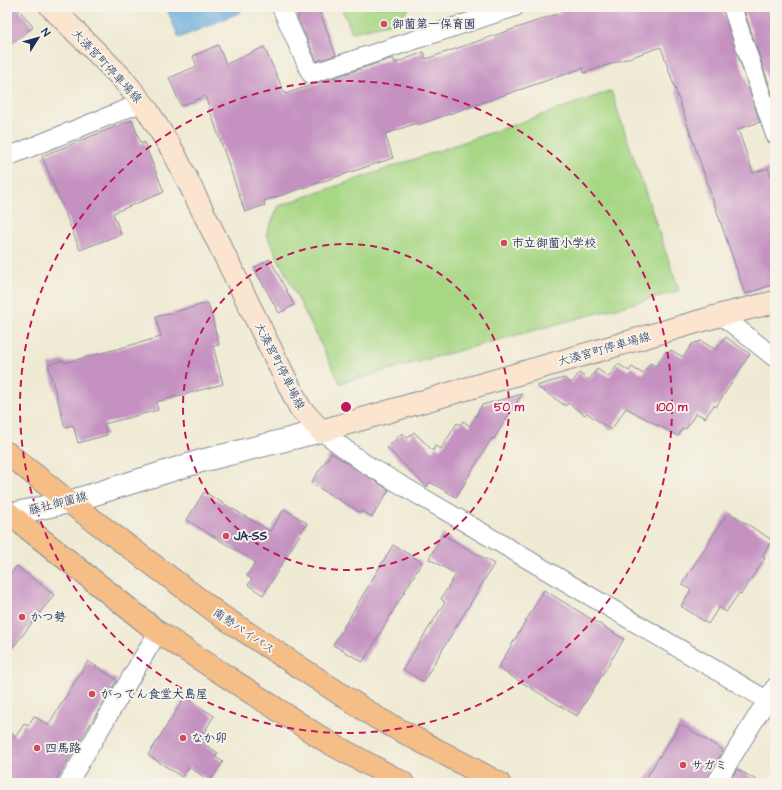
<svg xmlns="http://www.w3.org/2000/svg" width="782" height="790" viewBox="0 0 782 790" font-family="'Architects Daughter','Klee One',sans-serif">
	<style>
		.green { fill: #a7d785; stroke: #618372 }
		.water { fill: #68abdd; stroke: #426d9e }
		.building { fill: #c491c1 }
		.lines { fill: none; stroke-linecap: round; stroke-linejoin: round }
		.minor-casing { stroke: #858c98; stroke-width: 20 }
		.tertiary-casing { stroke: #858c98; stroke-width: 24 }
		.secondary-casing { stroke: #858c98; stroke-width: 24 }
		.trunk-casing { stroke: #858c98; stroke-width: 24 }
		.minor { stroke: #fff; stroke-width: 18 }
		.tertiary { stroke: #fff; stroke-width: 22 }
		.secondary { stroke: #fbe5cf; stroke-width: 22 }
		.trunk { stroke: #f6be87; stroke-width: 22 }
		.ring { fill: none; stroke: #c2185b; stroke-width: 2; stroke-dasharray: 7 5 }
		.poi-dot { fill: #d1495b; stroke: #f7f3e8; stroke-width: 1.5 }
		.labels { text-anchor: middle; stroke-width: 4; stroke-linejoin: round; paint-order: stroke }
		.poi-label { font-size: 12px; font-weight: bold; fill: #1b2f5e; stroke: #f7f3e8; text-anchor: start }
		.street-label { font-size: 12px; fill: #1b2f5e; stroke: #f7f3e8 }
		.centre { fill: #c2185b; stroke: #f7f3e8; stroke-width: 2 }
		.ring-label { font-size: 12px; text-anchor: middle; font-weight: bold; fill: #c2185b; stroke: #f7f3e8; stroke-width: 4; stroke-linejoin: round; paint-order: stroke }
	</style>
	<rect width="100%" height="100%" fill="#f7f3e8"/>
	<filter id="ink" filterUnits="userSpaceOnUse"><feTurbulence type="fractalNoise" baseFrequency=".025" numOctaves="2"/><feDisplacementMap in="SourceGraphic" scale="8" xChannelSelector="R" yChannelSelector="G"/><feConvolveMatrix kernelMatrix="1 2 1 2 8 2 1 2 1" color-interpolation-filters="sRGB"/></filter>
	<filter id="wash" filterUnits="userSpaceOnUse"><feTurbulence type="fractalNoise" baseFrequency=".012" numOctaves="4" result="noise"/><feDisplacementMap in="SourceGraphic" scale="16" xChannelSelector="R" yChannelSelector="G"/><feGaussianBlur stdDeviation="0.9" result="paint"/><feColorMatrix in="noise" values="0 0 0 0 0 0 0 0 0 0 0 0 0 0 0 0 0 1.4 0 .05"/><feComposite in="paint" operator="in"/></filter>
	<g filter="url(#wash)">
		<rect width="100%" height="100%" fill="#efead3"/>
		<!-- green -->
		<g class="green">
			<polygon points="341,7 411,7 393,23 352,32"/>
			<polygon points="611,91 679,291 340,383 266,234 279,206"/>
		</g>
		<!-- water -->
		<polygon class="water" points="166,7 239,7 241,12 179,38"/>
		<g id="blocks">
			<!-- building -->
			<g class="building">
				<polygon points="7,7 17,7 33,27 7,47"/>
				<polygon points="296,7 318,7 336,55 317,61 297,16 299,15"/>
				<polygon points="562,7 722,7 760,122 738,129 753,173 768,168 775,187 775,284 745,294 661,47 584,73 583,68 417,125 417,123 385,134 393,158 264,201 265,205 245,212 205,96 181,106 169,78 197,66 193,56 218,45 226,64 264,47 285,94 393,58 395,63 424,52 426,59 563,12"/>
				<polygon points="743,7 775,7 775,102"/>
				<polygon points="132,120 141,144 144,142 164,192 113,213 121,234 80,250 42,156"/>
				<polygon points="270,259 294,305 279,313 254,268"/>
				<polygon points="208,303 219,345 213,346 223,384 156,402 158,410 104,424 107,435 78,443 73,425 65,427 48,365 64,360 65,363 161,337 156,317"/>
				<polygon points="726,337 750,354 716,407 714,405 705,418 696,413 686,429 683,428 678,436 626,408 611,430 587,413 585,415 568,403 566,406 536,386 564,378 572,383 579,373 589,380 597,369 609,377 618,364 629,371 632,367 643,374 650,363 656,366 666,351 669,353 671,350 683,357 692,344 701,341 716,350"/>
				<polygon points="522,394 494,439 492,438 456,497 430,482 427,487 387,448 402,433 408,438 414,432 433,451 435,446 441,449 457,423 460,425 463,421 470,426 482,405"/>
				<polygon points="331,453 389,490 372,517 362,511 361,513 311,483"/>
				<polygon points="204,492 270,531 284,509 307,523 263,595 248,585 252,579 247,576 255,562 187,520"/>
				<polygon points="728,512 772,540 762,556 765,558 741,594 739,593 726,612 719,607 708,624 681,606 691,590 682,584"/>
				<polygon points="442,534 494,564 423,682 403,669 445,602 441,599 456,574 429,559"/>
				<polygon points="393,545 422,562 363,662 333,645"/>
				<polygon points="17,566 54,595 7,655 7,578"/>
				<polygon points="544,590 624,639 577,716 498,668"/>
				<polygon points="88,661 117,680 54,783 7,783 7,730 16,736 24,724 28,726 34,716 48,725"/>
				<polygon points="185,697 214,716 206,729 211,733 204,744 218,753 215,757 223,762 210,781 189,767 182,777 148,755"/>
				<polygon points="680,724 723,750 706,783 643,783"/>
				<polygon points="737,769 761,783 728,783"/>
			</g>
		</g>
	</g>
	<g filter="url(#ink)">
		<use href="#blocks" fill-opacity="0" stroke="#858c98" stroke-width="1"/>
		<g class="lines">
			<defs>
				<g id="minor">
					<polyline points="281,7 311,74 515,7"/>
					<polyline points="732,7 775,135"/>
					<polyline points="7,157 141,103"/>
					<polyline points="721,315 775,358"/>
					<polyline points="321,431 364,463 775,705"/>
					<polyline points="68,783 158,632"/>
					<polyline points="716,783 775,687"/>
				</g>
				<polyline id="tertiary" points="7,515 69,502 201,461 321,431"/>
				<polyline id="secondary" points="51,7 121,77 146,108 174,153 300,408 321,431 721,315 775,302"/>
				<g id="trunk">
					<polyline points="7,453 69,502 220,615 377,718 499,783"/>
					<polyline points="7,512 158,632 326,741 403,783"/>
				</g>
			</defs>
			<!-- minor casing -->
			<use href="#minor" class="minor-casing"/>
			<!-- tertiary casing -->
			<use href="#tertiary" class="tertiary-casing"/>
			<!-- secondary casing -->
			<use href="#secondary" class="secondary-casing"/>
			<!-- trunk casing -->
			<use href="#trunk" class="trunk-casing"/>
			<!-- minor -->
			<use href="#minor" class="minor"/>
			<!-- tertiary -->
			<use href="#tertiary" class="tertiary"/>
			<!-- secondary -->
			<use href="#secondary" class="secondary"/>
			<!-- trunk -->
			<use href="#trunk" class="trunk"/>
		</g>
	</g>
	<!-- distance rings -->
	<g class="ring">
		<circle cx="346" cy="407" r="163"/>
		<circle cx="346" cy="407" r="326"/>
	</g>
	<!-- markers -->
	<g class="poi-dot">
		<circle cx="384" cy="24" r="4"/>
		<circle cx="504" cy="243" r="4"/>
		<circle cx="226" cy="536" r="4"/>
		<circle cx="22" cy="617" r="4"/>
		<circle cx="92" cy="694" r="4"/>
		<circle cx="183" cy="738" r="4"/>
		<circle cx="37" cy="748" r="4"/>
		<circle cx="683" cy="765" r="4"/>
	</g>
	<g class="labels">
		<!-- poi labels -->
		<g class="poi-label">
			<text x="392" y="28">御薗第一保育園</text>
			<text x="512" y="247">市立御薗小学校</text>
			<text x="234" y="540">JA-SS</text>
			<text x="30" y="621">かつ勢</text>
			<text x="100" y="698">がってん食堂大島屋</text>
			<text x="191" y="742">なか卯</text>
			<text x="45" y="752">四馬路</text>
			<text x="691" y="769">サガミ</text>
		</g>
		<!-- street labels -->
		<g class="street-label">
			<text transform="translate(107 66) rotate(47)" y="4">大湊宮町停車場線</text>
			<text transform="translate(604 349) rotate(-16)" y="4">大湊宮町停車場線</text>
			<text transform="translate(280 366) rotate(63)" y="4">大湊宮町停車場線</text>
			<text transform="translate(58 503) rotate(-14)" y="4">藤社御薗線</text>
			<text transform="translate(244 631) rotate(34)" y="4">南勢バイパス</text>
		</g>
	</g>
	<circle cx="346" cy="407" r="6" class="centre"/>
	<g class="ring-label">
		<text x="509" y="411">50 m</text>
		<text x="672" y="411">100 m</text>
	</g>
	<!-- margin -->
	<rect width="782" height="790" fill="none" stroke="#f7f3e8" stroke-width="24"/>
	<!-- north arrow -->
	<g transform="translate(38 38) rotate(53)" stroke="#f7f3e8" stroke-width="3" paint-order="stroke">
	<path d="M0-3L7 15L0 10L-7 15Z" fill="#1b2f5e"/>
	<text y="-6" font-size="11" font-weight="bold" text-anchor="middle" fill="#1b2f5e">N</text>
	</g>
</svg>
